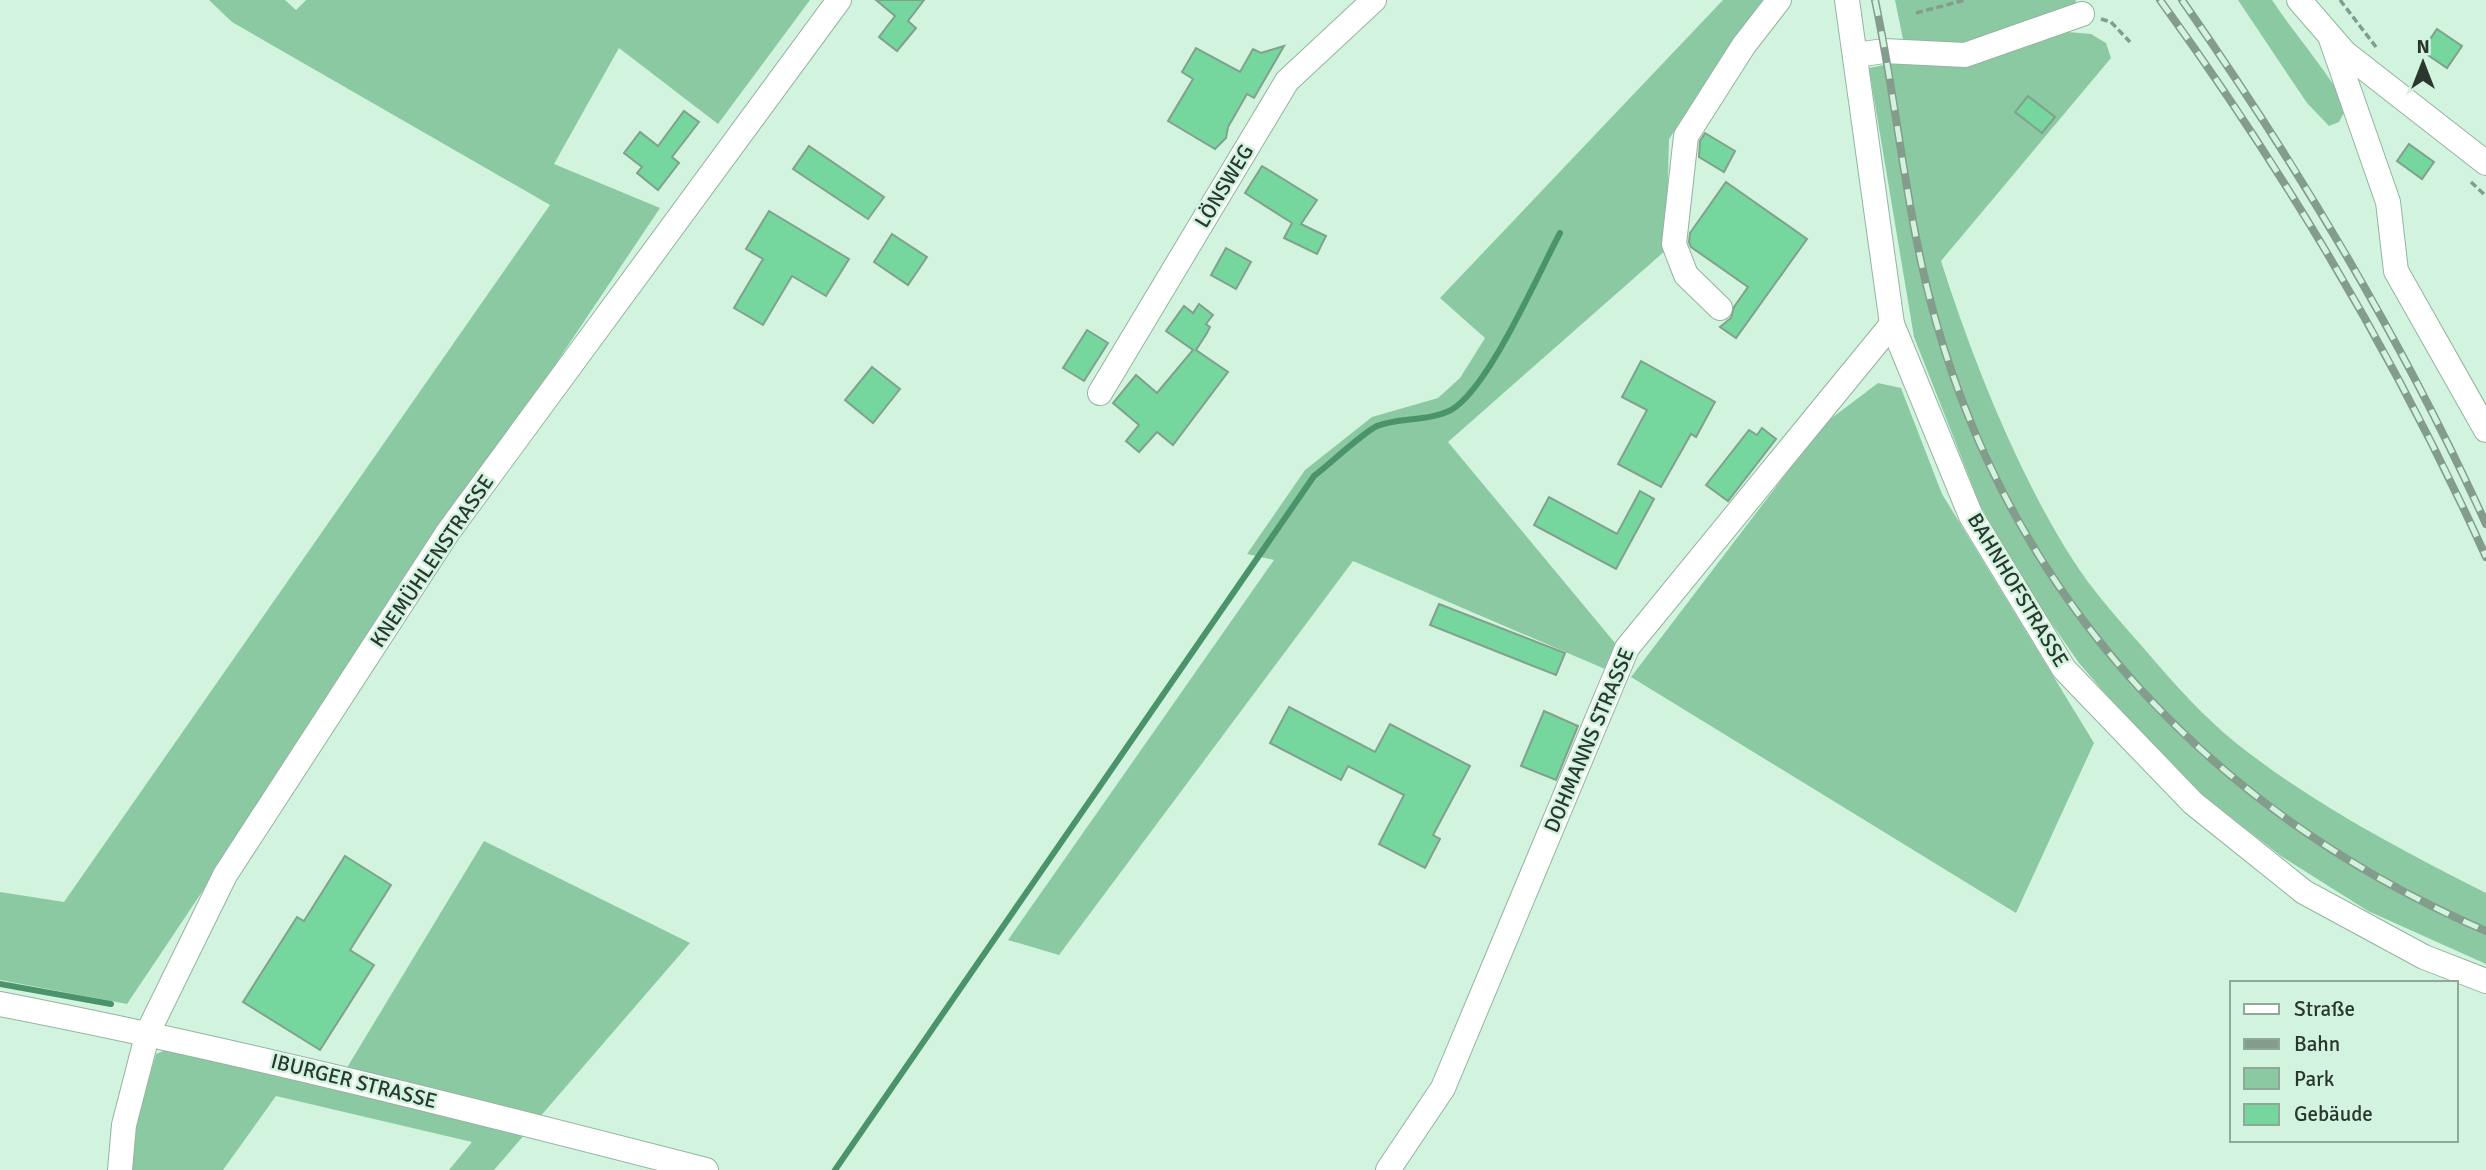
<svg xmlns="http://www.w3.org/2000/svg" width="2486" height="1170" viewBox="0 0 2486 1170" font-family="Signika,sans-serif">
	<style>
		.green { fill: #8bc9a3 }
		.lines { fill: none; stroke-linecap: round; stroke-linejoin: round }
		.stream { stroke: #4b936a; stroke-width: 6 }
		.building { fill: #75d69e; stroke: #81a18c; stroke-width: 2 }
		.minor-casing { stroke: #93b49f; stroke-width: 26 }
		.path { stroke: #849c8d; stroke-width: 3.5; stroke-dasharray: 7 3.5; stroke-linecap: butt }
		.minor { stroke: #fff; stroke-width: 24 }
		.rail-casing { stroke: #849c8c; stroke-width: 8 }
		.rail { stroke: #d2f4de; stroke-width: 5; stroke-dasharray: 16; stroke-linecap: butt }
		.labels { text-anchor: middle; stroke-width: 5; stroke-linejoin: round; paint-order: stroke }
		.street-label { font-size: 21px; fill: #2a372f; stroke: #d2f4de }
	</style>
	<rect width="100%" height="100%" fill="#d2f4de"/>
	<!-- green -->
	<g class="green">
		<polygon points="209,0 285,0 296,10 306,0 810,0 718,124 619,48 554,164 660,208 127,1004 0,980 0,892 64,902 550,205 232,22"/>
		<polygon points="1723,0 1767,0 1734,40 1669,139 1666,250 1448,442 1620,649 1605,669 1353,561 1059,955 1008,940 1274,560 1247,554 1305,470 1372,417 1438,398 1460,378 1485,338 1440,298"/>
		<polygon points="1895,0 2076,0 2074,10 1962,47 1904,44"/>
		<path d="M2238,0H2272C2296,36 2326,69 2347,107L2339,122L2329,126L2307,103Z"/>
		<path d="M2057,31L2091,34L2106,43L2111,58L1941,261C1972,358 2016,470 2071,557C2092,591 2121,622 2147,652C2174,684 2204,717 2236,743C2313,804 2399,849 2486,893V964L2368,911L2281,856L2204,796L2136,729L2079,663L2027,588L1981,507L1914,337L1869,68Z"/>
		<polygon points="1878,383 1901,388 1942,494 2094,743 2016,913 1631,677 1824,424"/>
		<polygon points="484,841 690,943 494,1170 449,1170 472,1142 276,1096 223,1170 132,1170 134,1132 156,1054 196,1037 345,1071"/>
	</g>
	<g class="lines">
		<!-- stream -->
		<g class="stream">
			<polyline points="0,984 111,1004"/>
			<path d="M835,1170L1314,476C1330,464 1361,434 1377,426C1399,417 1427,422 1451,410C1489,388 1538,274 1560,233"/>
		</g>
	</g>
	<!-- building -->
	<g class="building">
		<polygon points="876,0 924,0 908,21 916,28 897,51 879,37 895,16"/>
		<polygon points="2437,29 2462,46 2447,68 2422,51"/>
		<polygon points="1284,46 1254,98 1247,94 1228,127 1226,138 1215,149 1168,121 1193,79 1182,72 1196,48 1240,72 1253,49 1261,53"/>
		<polygon points="2028,96 2055,117 2042,133 2015,112"/>
		<polygon points="684,111 699,122 672,157 679,163 658,190 637,173 642,167 624,153 640,132 658,146"/>
		<polygon points="1705,133 1735,151 1724,172 1699,157 1700,141"/>
		<polygon points="2409,144 2434,162 2422,179 2397,161"/>
		<polygon points="809,146 884,197 868,219 793,169"/>
		<polygon points="1262,166 1317,200 1301,224 1326,236 1317,254 1284,238 1292,223 1245,193"/>
		<polygon points="1726,182 1807,239 1736,338 1720,327 1731,318 1734,307 1748,287 1691,247 1689,242 1690,233"/>
		<polygon points="769,211 849,259 826,296 792,276 763,325 734,308 763,259 746,249"/>
		<polygon points="892,234 927,257 908,285 874,262"/>
		<polygon points="1226,248 1251,262 1236,289 1211,275"/>
		<polygon points="1199,304 1213,315 1206,324 1210,327 1207,333 1196,350 1228,372 1173,445 1157,432 1139,452 1126,441 1139,425 1113,403 1136,375 1157,393 1193,350 1166,331 1184,306 1193,313"/>
		<polygon points="1087,330 1108,343 1084,381 1063,368"/>
		<polygon points="1641,361 1715,402 1696,437 1691,434 1661,487 1618,464 1647,410 1622,397"/>
		<polygon points="872,367 900,389 873,423 845,400"/>
		<polygon points="1762,428 1776,439 1728,501 1706,485 1749,430 1757,435"/>
		<polygon points="1640,491 1654,499 1616,569 1534,525 1549,497 1617,534"/>
		<polygon points="1439,604 1565,653 1556,675 1430,625"/>
		<polygon points="1289,707 1375,752 1390,724 1470,766 1433,835 1440,839 1425,868 1379,844 1404,795 1348,766 1341,780 1270,743"/>
		<polygon points="1544,711 1578,726 1556,780 1521,766"/>
		<polygon points="345,856 391,885 350,950 374,965 320,1050 243,1002 297,917 304,921"/>
	</g>
	<g class="lines">
		<defs>
			<g id="minor">
				<polyline points="1847,0 1892,324 1971,516 2064,669 2193,803 2304,892 2424,957 2486,981"/>
				<polyline points="2299,0 2345,53 2486,163"/>
				<polyline points="2331,39 2388,202 2396,271 2486,430"/>
				<polyline points="1856,55 1884,51 1965,55 2082,14"/>
				<polyline points="1720,308 1686,275 1674,244 1686,136 1744,45 1779,0"/>
				<polyline points="1100,393 1287,81 1374,0"/>
				<path d="M0,1004C238,1050 472,1110 706,1170"/>
				<polyline points="120,1170 124,1125 148,1032 225,875 448,532 839,0"/>
				<polyline points="1388,1170 1443,1088 1627,648 1892,324"/>
			</g>
		</defs>
		<!-- minor casing -->
		<use href="#minor" class="minor-casing"/>
		<!-- path -->
		<g class="path">
			<polyline points="2340,0 2376,47"/>
			<polyline points="1916,13 1965,0"/>
			<polyline points="2101,19 2111,22 2130,42"/>
			<polyline points="2471,182 2486,196"/>
		</g>
		<!-- minor -->
		<use href="#minor" class="minor"/>
		<defs>
			<g id="rail">
				<path d="M1875,0C1898,108 1906,219 1937,325C2018,607 2219,816 2486,931"/>
				<path d="M2160,0C2287,175 2397,360 2486,557"/>
				<path d="M2182,0C2298,166 2402,339 2486,524"/>
			</g>
		</defs>
		<!-- rail casing -->
		<use href="#rail" class="rail-casing"/>
		<!-- rail -->
		<use href="#rail" class="rail"/>
	</g>
	<g class="labels">
		<!-- street labels -->
		<g class="street-label">
			<text transform="translate(1224 186) rotate(-59)" y="7">LÖNSWEG</text>
			<text transform="translate(432 561) rotate(-56)" y="7">KNEMÜHLENSTRASSE</text>
			<text transform="translate(2018 590) rotate(59)" y="7">BAHNHOFSTRASSE</text>
			<text transform="translate(1589 740) rotate(-67)" y="7">DOHMANNS STRASSE</text>
			<text transform="translate(354 1081) rotate(14)" y="7">IBURGER STRASSE</text>
		</g>
	</g>
	<!-- legend -->
	<rect x="2230" y="981" width="228" height="161" fill="#d2f4de" stroke="#8fa898" stroke-width="2"/>
	<rect x="2244" y="1004" width="35" height="10" fill="#ffffff" stroke="#8fa898" stroke-width="2"/>
	<text x="2294" y="1016" font-size="21" fill="#2a372f">Straße</text>
	<rect x="2244" y="1039" width="35" height="10" fill="#849c8c" stroke="#8fa898" stroke-width="2"/>
	<text x="2294" y="1051" font-size="21" fill="#2a372f">Bahn</text>
	<rect x="2244" y="1068" width="35" height="21" fill="#8bc9a3" stroke="#8fa898" stroke-width="2"/>
	<text x="2294" y="1086" font-size="21" fill="#2a372f">Park</text>
	<rect x="2244" y="1104" width="35" height="21" fill="#75d69e" stroke="#8fa898" stroke-width="2"/>
	<text x="2294" y="1121" font-size="21" fill="#2a372f">Gebäude</text>
	<!-- north arrow -->
	<g transform="translate(2423 63)" stroke="#d2f4de" stroke-width="5" paint-order="stroke">
	<path d="M0-5L12 26L0 18L-12 26Z" fill="#2a372f"/>
	<text y="-10" font-size="19" font-weight="bold" text-anchor="middle" fill="#2a372f">N</text>
	</g>
</svg>
